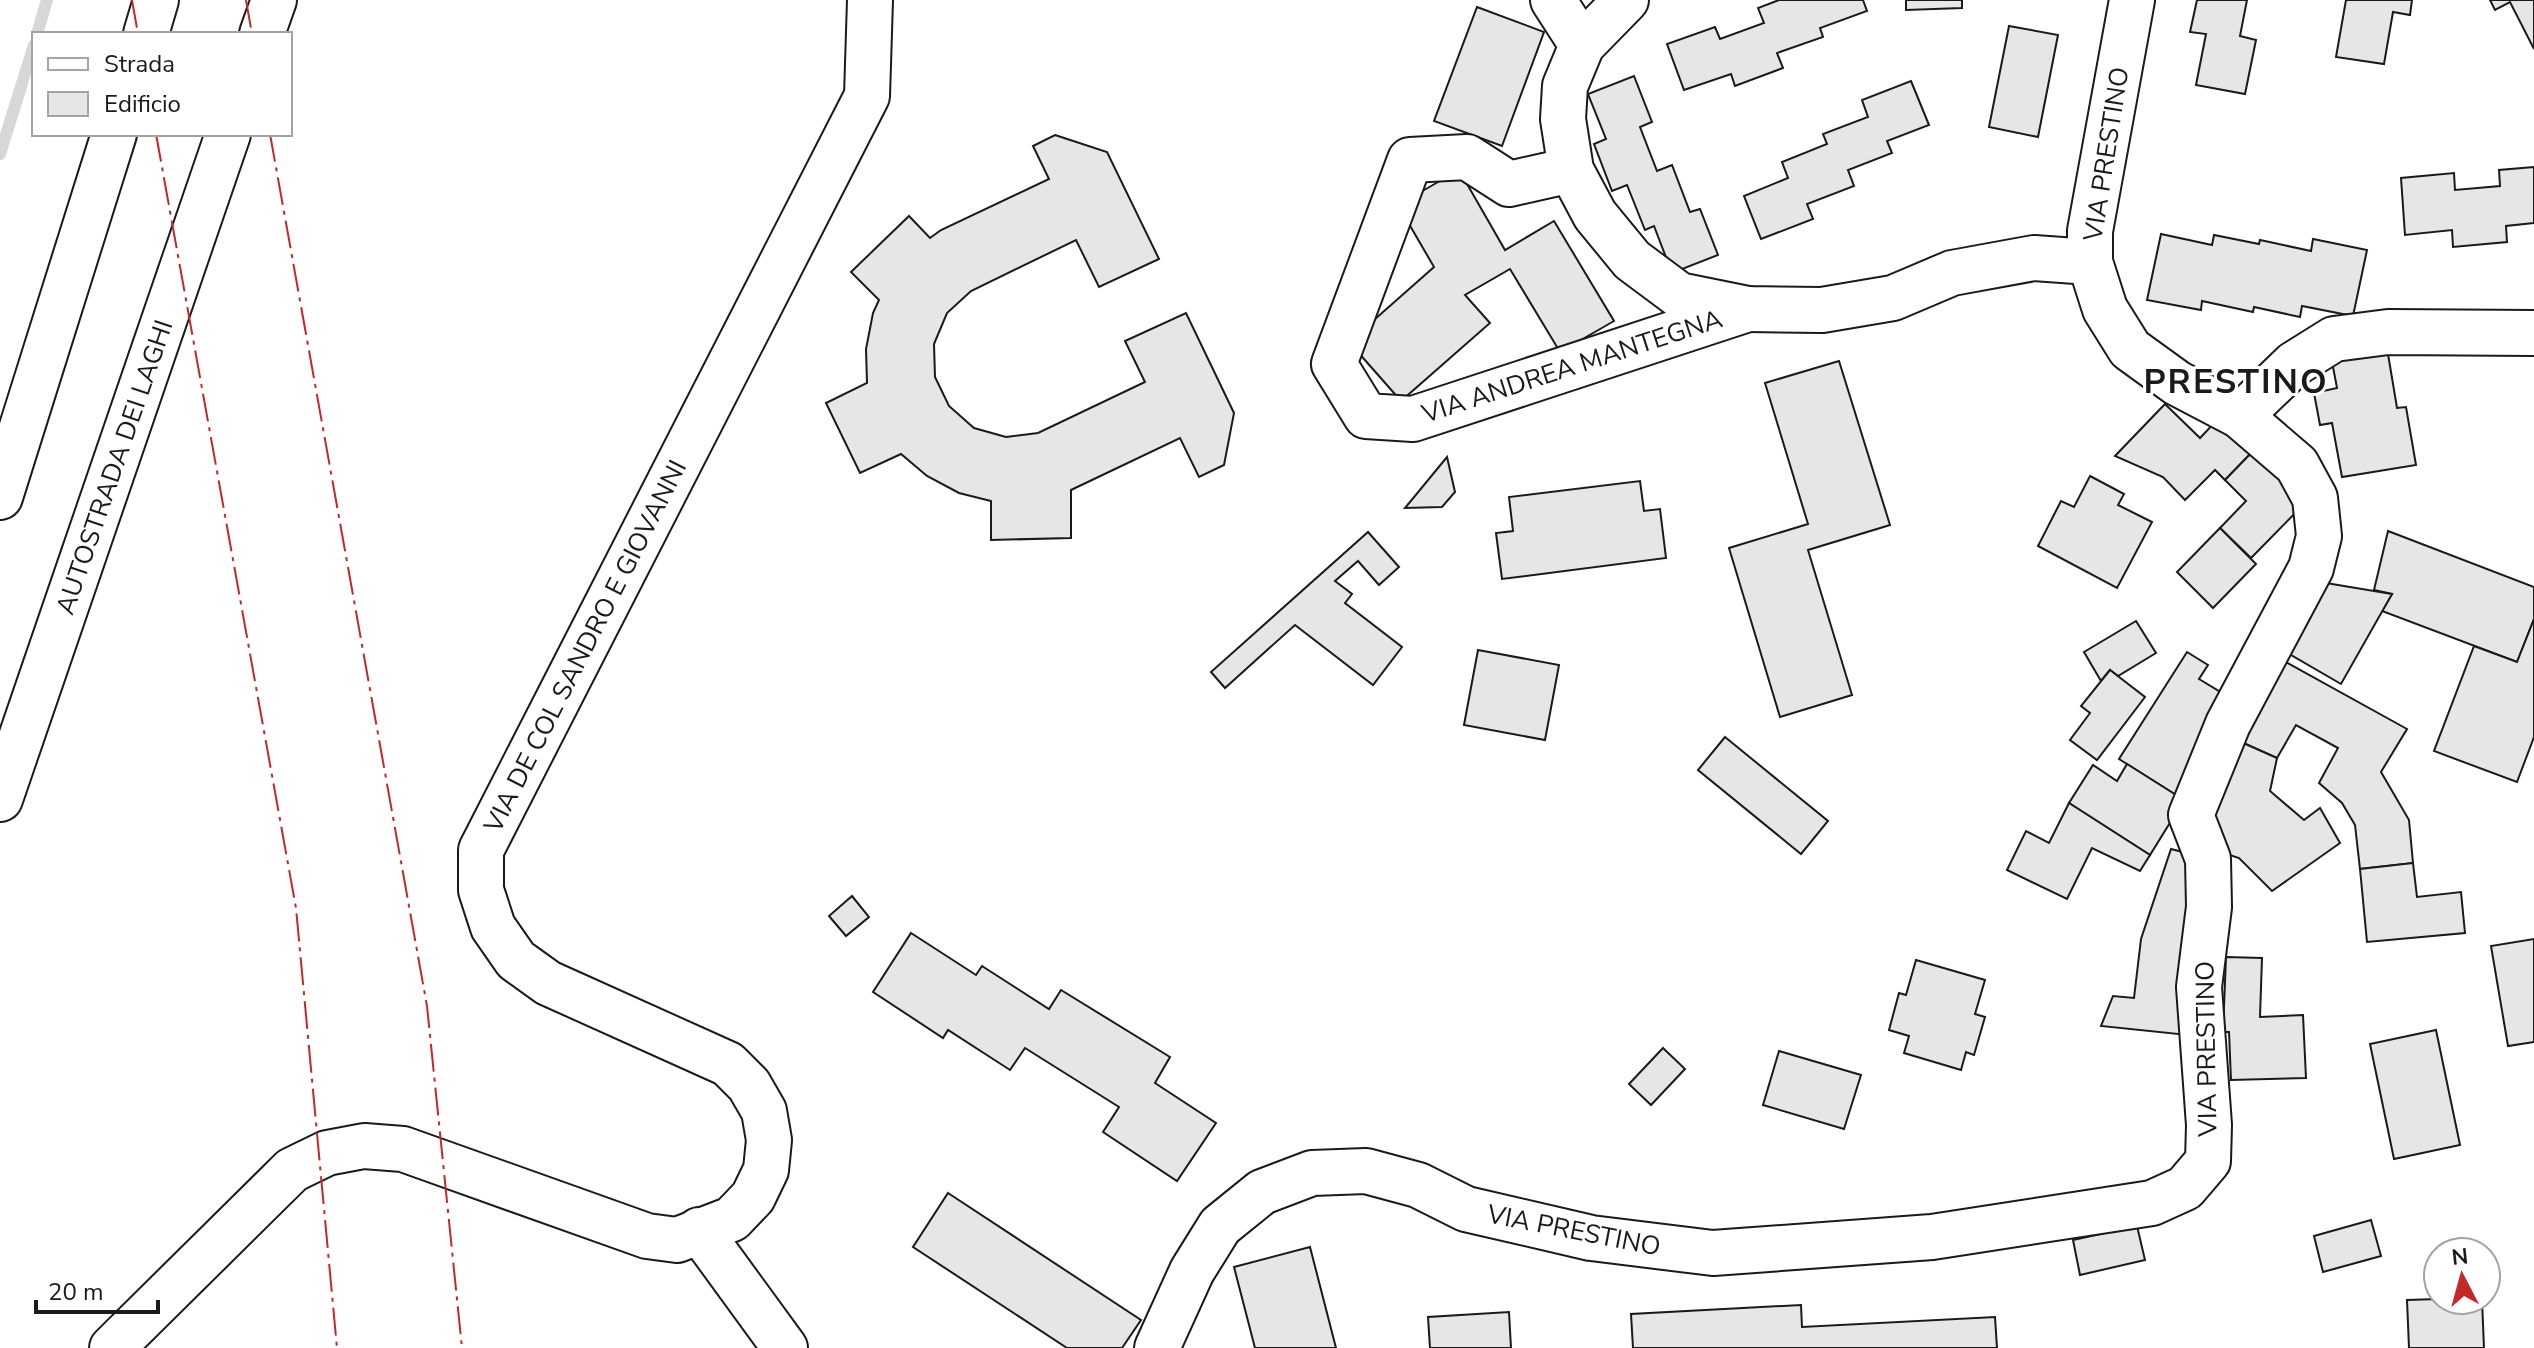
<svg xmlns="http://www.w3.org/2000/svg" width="2534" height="1348" viewBox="0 0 2534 1348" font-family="'Nunito Sans',sans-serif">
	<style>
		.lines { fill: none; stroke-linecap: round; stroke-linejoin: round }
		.stream { stroke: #d7d7d7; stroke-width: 12 }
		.building { fill: #e6e6e6; stroke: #1a1a1a; stroke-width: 2 }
		.minor-casing { stroke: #1a1a1a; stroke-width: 48 }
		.highway-casing { stroke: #1a1a1a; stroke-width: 48 }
		.minor { stroke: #fff; stroke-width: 44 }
		.highway { stroke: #fff; stroke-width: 44 }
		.power { stroke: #c62828; stroke-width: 2; stroke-dasharray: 28 6 4 6; stroke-linecap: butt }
		.labels { text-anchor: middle; stroke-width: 6; stroke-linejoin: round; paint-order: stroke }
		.street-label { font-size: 26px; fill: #1a1a1a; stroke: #fff }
		.district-label { font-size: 34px; font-weight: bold; letter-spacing: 2px; fill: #1a1a1a; stroke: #fff }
	</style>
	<rect width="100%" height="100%" fill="#fff"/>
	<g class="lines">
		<!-- stream -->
		<g class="stream">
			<polyline points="37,34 47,0"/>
			<polyline points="0,154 34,45"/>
		</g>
	</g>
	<!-- building -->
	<g class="building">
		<polygon points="1779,0 1863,0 1867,11 1820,28 1823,37 1777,53 1783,68 1735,86 1731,74 1684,90 1667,44 1715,27 1720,39 1764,23 1758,8"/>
		<polygon points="1906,0 1962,0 1962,8 1906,10"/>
		<polygon points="2197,0 2247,0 2240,36 2256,40 2245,94 2196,85 2206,34 2190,32"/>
		<polygon points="2346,0 2412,0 2410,15 2393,12 2384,64 2336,57"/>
		<polygon points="2490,0 2534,0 2534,49 2510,2 2495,10"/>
		<polygon points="1477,7 1544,32 1502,146 1434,121"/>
		<polygon points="2009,26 2058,35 2038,137 1989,127"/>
		<polygon points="1634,76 1652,122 1640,127 1657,171 1672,165 1690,212 1700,209 1718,255 1672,273 1654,226 1645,230 1627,185 1612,191 1594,144 1606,139 1588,94"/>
		<polygon points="1911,81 1929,125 1887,141 1892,153 1848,170 1854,186 1807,204 1813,219 1761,239 1744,196 1788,178 1782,162 1827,144 1823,134 1868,117 1862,100"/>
		<polygon points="1055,135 1107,152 1159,259 1099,287 1076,240 971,291 947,313 934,344 935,377 949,406 974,428 1006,437 1038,433 1145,382 1125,341 1186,313 1234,413 1224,465 1199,477 1180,438 1071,490 1071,538 991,540 991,501 959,493 927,476 901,454 860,473 826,403 867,383 866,349 873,313 879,300 851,272 909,216 930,238 941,230 1049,179 1033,146"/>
		<polygon points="2534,167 2534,223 2506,226 2507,242 2453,247 2452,230 2405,235 2401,178 2454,173 2455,190 2500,186 2499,170"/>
		<polygon points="1459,170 1505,250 1554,221 1614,321 1560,352 1510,269 1465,295 1490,323 1401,401 1349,342 1434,267 1398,205"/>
		<polygon points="2161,234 2212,245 2214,235 2259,244 2260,240 2311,251 2313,239 2367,250 2353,316 2302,306 2300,317 2254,307 2253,312 2202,301 2201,310 2147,300"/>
		<polygon points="2386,342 2397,408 2406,407 2416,465 2342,477 2332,423 2320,425 2314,393 2337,388 2330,351"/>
		<polygon points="1839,361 1890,525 1808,550 1852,695 1780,717 1729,548 1808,524 1765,383"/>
		<polygon points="2165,404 2200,438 2217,420 2256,448 2225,480 2215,470 2185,500 2163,477 2115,456"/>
		<polygon points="2256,448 2308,500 2251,558 2220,528 2246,501 2225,480"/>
		<polygon points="1447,457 1455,492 1442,507 1405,508"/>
		<polygon points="2090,476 2124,494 2118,505 2152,522 2117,588 2038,546 2061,501 2074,507"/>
		<polygon points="1640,481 1644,511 1660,509 1666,558 1502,579 1496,533 1513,531 1509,497"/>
		<polygon points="2220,528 2256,564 2213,608 2177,572"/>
		<polygon points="2388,531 2534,587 2534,619 2517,662 2382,611 2392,594 2374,590"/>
		<polygon points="1368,532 1399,567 1379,585 1358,561 1335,581 1352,594 1345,603 1402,647 1373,685 1295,625 1225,688 1211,672"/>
		<polygon points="2326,583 2392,594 2341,684 2286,652"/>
		<polygon points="2534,619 2534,737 2517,782 2434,751 2474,646 2517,662"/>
		<polygon points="2136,621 2156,653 2118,676 2110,670 2101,681 2084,652"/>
		<polygon points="1478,650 1559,665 1545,740 1464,725"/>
		<polygon points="2187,652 2208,665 2199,679 2227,696 2184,800 2119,759"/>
		<polygon points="2286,662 2407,729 2381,772 2409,820 2413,863 2360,869 2355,825 2342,803 2319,783 2338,748 2296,725 2277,758 2241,742"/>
		<polygon points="2110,670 2145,697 2097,760 2070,740 2090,713 2081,706"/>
		<polygon points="1725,737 1828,821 1801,854 1698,770"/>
		<polygon points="2241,742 2277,758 2270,791 2304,820 2320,808 2340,843 2272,891 2239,858 2215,850 2214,816"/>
		<polygon points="2127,764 2184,800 2150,855 2069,803 2093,765 2117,781"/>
		<polygon points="2069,803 2150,855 2140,871 2092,848 2067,899 2007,870 2026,831 2049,843"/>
		<polygon points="2171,849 2206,858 2197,1036 2101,1026 2113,996 2134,998 2141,939"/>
		<polygon points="2413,863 2417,897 2461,892 2465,933 2367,942 2360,869"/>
		<polygon points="852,896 869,917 846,936 829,916"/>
		<polygon points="911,933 976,975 982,966 1049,1009 1061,990 1170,1057 1155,1083 1216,1123 1177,1181 1103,1132 1119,1107 1025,1048 1010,1070 948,1030 943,1038 873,992"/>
		<polygon points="2534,939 2534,1042 2508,1046 2491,946"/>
		<polygon points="2226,957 2262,958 2260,1017 2303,1015 2306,1078 2231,1080 2229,1032 2223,1032"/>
		<polygon points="1916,960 1985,980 1975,1014 1985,1017 1974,1055 1966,1052 1961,1070 1904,1053 1909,1036 1889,1030 1899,993 1906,995"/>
		<polygon points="2436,1030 2460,1145 2394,1159 2370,1044"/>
		<polygon points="1663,1048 1685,1069 1651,1105 1629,1084"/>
		<polygon points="1779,1051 1861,1075 1844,1129 1763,1105"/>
		<polygon points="948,1193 1141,1320 1122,1348 1067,1348 913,1247"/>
		<polygon points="2371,1220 2381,1256 2323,1272 2314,1236"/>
		<polygon points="2137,1226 2145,1260 2080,1275 2073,1240"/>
		<polygon points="1310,1247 1336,1348 1255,1348 1234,1267"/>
		<polygon points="2438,1299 2482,1300 2484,1348 2409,1348 2407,1300"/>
		<polygon points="1801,1305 1802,1327 1995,1317 1997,1348 1633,1348 1631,1314"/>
		<polygon points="1509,1312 1511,1348 1430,1348 1428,1317"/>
	</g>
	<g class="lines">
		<defs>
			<g id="minor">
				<polyline points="1553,0 1582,45"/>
				<polyline points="1626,0 1582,45 1565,86 1563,119 1571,170 1595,215 1632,260 1679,295 1748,309 1822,310 1893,298 1952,273 2034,258 2090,262"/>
				<polyline points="1571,170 1509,184 1467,157 1410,160 1334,364 1366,416 1413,419 1748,309"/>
				<polyline points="2240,416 2294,364 2334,339 2388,332 2534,333"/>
				<polyline points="699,1230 785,1348"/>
				<polyline points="112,1348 292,1170 327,1153 364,1146 403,1149 647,1236 677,1240 732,1219 753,1197 766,1170 769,1140 764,1111 749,1085 728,1064 548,983 516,960 493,927 481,890 481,850 867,96 870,0"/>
				<polyline points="1157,1348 1192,1271 1220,1226 1262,1192 1312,1173 1366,1171 1418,1185 1466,1209 1591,1238 1713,1253 1932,1237 2152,1203 2185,1188 2208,1161 2209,1125 2199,987 2209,907 2208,859 2191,815 2228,724 2311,568 2319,536 2315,498 2297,465 2240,416 2177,383 2130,349 2105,309 2090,262 2090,231 2132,0"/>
			</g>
			<g id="highway">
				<polyline points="146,34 156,0"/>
				<polyline points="262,34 274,0"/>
				<polyline points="0,497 114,134"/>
				<polyline points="0,799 228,134"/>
			</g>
		</defs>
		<!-- minor casing -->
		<use href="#minor" class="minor-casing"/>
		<!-- highway casing -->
		<use href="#highway" class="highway-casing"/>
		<!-- minor -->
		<use href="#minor" class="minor"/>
		<!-- highway -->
		<use href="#highway" class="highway"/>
		<!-- power -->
		<g class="power">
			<polyline points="132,0 138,34"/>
			<polyline points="246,0 252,34"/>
			<polyline points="156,134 296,908 337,1348"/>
			<polyline points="270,134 427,1006 462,1348"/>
		</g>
	</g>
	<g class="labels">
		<!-- street labels -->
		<g class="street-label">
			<text transform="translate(2106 154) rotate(-81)" y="9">VIA PRESTINO</text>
			<text transform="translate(1572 366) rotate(-18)" y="9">VIA ANDREA MANTEGNA</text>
			<text transform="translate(114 467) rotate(-71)" y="9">AUTOSTRADA DEI LAGHI</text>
			<text transform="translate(585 646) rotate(-63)" y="9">VIA DE COL SANDRO E GIOVANNI</text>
			<text transform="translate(2206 1049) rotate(-91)" y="9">VIA PRESTINO</text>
			<text transform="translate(1574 1230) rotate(11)" y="9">VIA PRESTINO</text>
		</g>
		<!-- district labels -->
		<g class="district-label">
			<text x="2236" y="393">PRESTINO</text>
		</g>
	</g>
	<!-- legend -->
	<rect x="32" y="32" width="260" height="104" fill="#ffffff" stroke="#a3a3a3" stroke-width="2"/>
	<rect x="48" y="58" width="40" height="12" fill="#ffffff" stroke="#a3a3a3" stroke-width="2"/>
	<text x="104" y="72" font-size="24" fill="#1a1a1a">Strada</text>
	<rect x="48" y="92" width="40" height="24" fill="#e6e6e6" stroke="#a3a3a3" stroke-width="2"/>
	<text x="104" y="112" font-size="24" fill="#1a1a1a">Edificio</text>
	<!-- north arrow -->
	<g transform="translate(2462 1276) rotate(354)"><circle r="38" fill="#ffffff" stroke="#a3a3a3" stroke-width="2"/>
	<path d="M0-6L14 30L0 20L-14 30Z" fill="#c62828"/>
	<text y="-12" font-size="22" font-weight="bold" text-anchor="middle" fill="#1a1a1a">N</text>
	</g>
	<!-- scale -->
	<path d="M36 1300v12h122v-12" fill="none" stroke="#1a1a1a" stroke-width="4"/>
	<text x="48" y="1300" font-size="24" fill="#1a1a1a" stroke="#ffffff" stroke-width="6" paint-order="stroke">20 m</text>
</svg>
